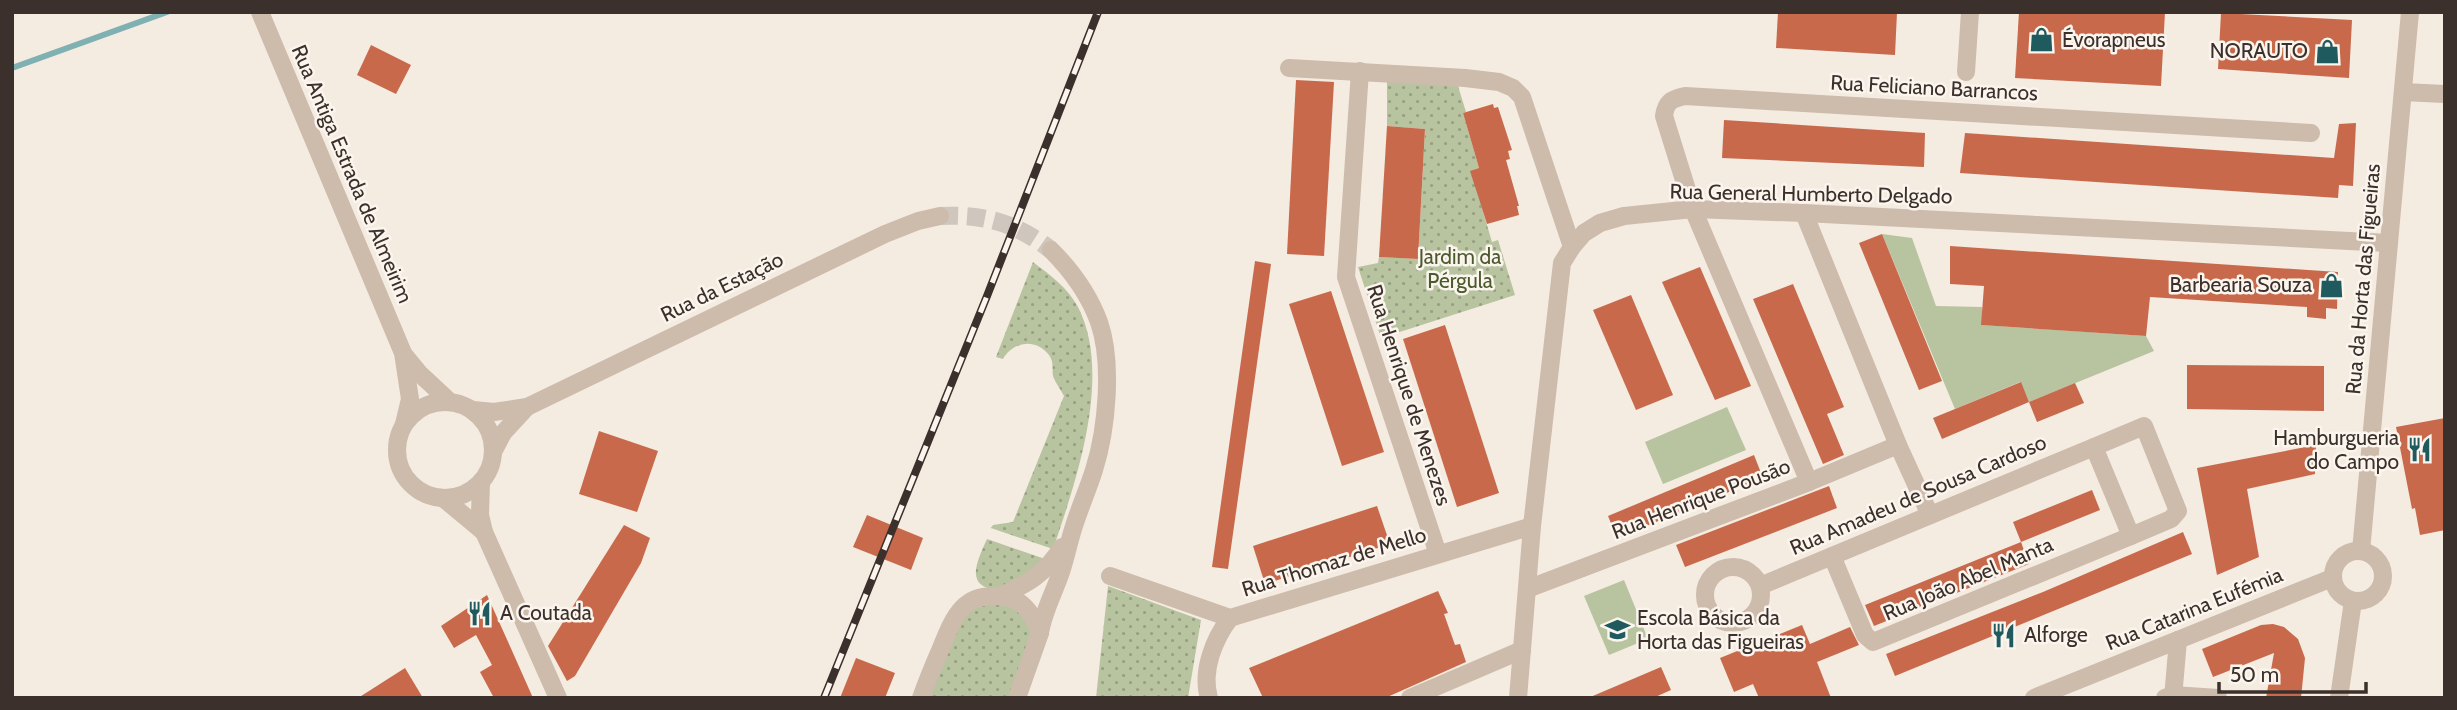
<svg xmlns="http://www.w3.org/2000/svg" width="2457" height="710" viewBox="0 0 2457 710" font-family="Cabin,sans-serif">
	<style>
		.grass { fill: url(#grass-dots) }
		.park { fill: #b8c4a0 }
		.lines { fill: none; stroke-linecap: round; stroke-linejoin: round }
		.stream { stroke: #7fb0b2; stroke-width: 6 }
		.building { fill: #c8694b }
		.minor-tunnel { stroke: #cfc6bd; stroke-width: 18; stroke-dasharray: 18 9; stroke-linecap: butt }
		.minor { stroke: #cdbbac; stroke-width: 18 }
		.rail-casing { stroke: #3b302b; stroke-width: 8 }
		.rail { stroke: #fbf5ee; stroke-width: 5; stroke-dasharray: 16; stroke-linecap: butt }
		.labels { text-anchor: middle; stroke-width: 5; stroke-linejoin: round; paint-order: stroke }
		.poi-label { font-size: 21px; fill: #3b302b; stroke: #fbf5ee; text-anchor: start }
		.street-label { font-size: 21px; fill: #3b302b; stroke: #fbf5ee }
		.park-label { font-size: 21px; fill: #4a5a2e; stroke: #fbf5ee }
	</style>
	<defs>
		<pattern id="grass-dots" width="8" height="8" patternUnits="userSpaceOnUse" patternTransform="scale(1.75)"><rect width="8" height="8" fill="#b8c4a0"/><path d="M2 2h.1M6 6h.1" fill="none" stroke="#97a083" stroke-width="1.8" stroke-linecap="round"/></pattern>
	</defs>
	<rect width="100%" height="100%" fill="#f4ebe1"/>
	<!-- grass -->
	<g class="grass">
		<polygon points="1387,81 1458,86 1466,112 1463,113 1479,168 1471,171 1492,242 1498,240 1515,295 1381,338 1358,267 1378,263 1379,257 1418,259 1425,129 1387,126"/>
		<path d="M1033,262C1050,275 1068,288 1078,307C1113,375 1076,482 1053,549L991,528L993,525L1013,522L1064,396C1061,390 1055,382 1053,376C1052,368 1054,362 1049,355C1035,337 1013,342 1003,359L996,357Z"/>
		<path d="M987,539L1048,560C1041,567 1032,577 1023,582C1008,589 974,596 976,570C977,560 983,548 987,539Z"/>
		<polygon points="1108,586 1201,620 1188,698 1096,698"/>
		<polygon points="1000,602 1022,613 1034,635 1010,698 927,698 958,621 972,608"/>
	</g>
	<!-- park -->
	<g class="park">
		<polygon points="1882,234 1912,238 1936,306 1982,307 1982,325 2146,336 2154,351 2029,402 2020,382 1955,409"/>
		<polygon points="1727,407 1746,450 1663,484 1645,442"/>
		<polygon points="1624,580 1648,639 1609,655 1584,596"/>
	</g>
	<g class="lines">
		<!-- stream -->
		<polyline class="stream" points="12,68 167,12"/>
	</g>
	<!-- building -->
	<g class="building">
		<polygon points="1778,12 1897,12 1895,55 1776,48"/>
		<polygon points="2019,12 2165,12 2161,86 2015,78"/>
		<polygon points="2221,13 2352,20 2349,78 2218,69"/>
		<polygon points="371,45 411,65 396,94 357,75"/>
		<polygon points="1296,80 1334,82 1324,256 1287,254"/>
		<polygon points="1493,104 1494,108 1498,107 1512,150 1508,151 1510,159 1506,160 1519,206 1517,206 1519,215 1487,224 1470,171 1479,168 1463,113"/>
		<polygon points="1724,120 1925,133 1924,167 1722,158"/>
		<polygon points="2356,123 2353,186 2339,185 2338,198 1960,173 1965,133 2334,158 2339,124"/>
		<polygon points="1387,126 1425,129 1418,259 1379,257"/>
		<polygon points="1882,234 1942,381 1919,390 1859,243"/>
		<polygon points="1950,246 2338,272 2337,309 2326,308 2326,319 2307,317 2307,307 2150,297 2146,336 1981,325 1984,286 1950,284"/>
		<polygon points="1255,261 1271,264 1228,569 1212,567"/>
		<polygon points="1700,267 1751,386 1715,400 1662,282"/>
		<polygon points="1793,284 1844,407 1827,414 1844,455 1823,464 1753,299"/>
		<polygon points="1331,291 1384,452 1342,466 1289,304"/>
		<polygon points="1631,295 1673,395 1636,410 1593,310"/>
		<polygon points="1445,325 1499,493 1457,507 1403,339"/>
		<polygon points="2187,365 2324,366 2324,411 2187,409"/>
		<polygon points="2021,382 2029,402 1942,439 1933,418"/>
		<polygon points="2075,383 2084,403 2037,422 2029,402"/>
		<polygon points="2445,418 2445,530 2420,535 2415,508 2412,509 2396,427"/>
		<polygon points="599,431 658,451 637,512 579,494"/>
		<polygon points="2316,445 2315,474 2247,489 2259,557 2217,575 2197,468"/>
		<polygon points="1754,455 1763,478 1617,538 1608,516"/>
		<polygon points="1829,486 1837,508 1685,567 1676,545"/>
		<polygon points="2092,490 2100,510 2021,542 2013,522"/>
		<polygon points="1377,506 1390,544 1265,584 1253,546"/>
		<polygon points="867,515 923,538 911,570 853,547"/>
		<polygon points="624,525 650,538 641,563 575,676 567,681 548,646"/>
		<polygon points="2183,532 2192,554 1895,676 1886,654 2043,592"/>
		<polygon points="2021,542 2029,564 1874,626 1865,605"/>
		<polygon points="1438,591 1448,613 1444,614 1455,645 1460,644 1466,662 1385,698 1263,698 1249,668"/>
		<polygon points="487,595 513,653 533,698 494,698 480,672 492,665 476,635 454,648 441,626"/>
		<polygon points="2273,624 2284,627 2298,639 2305,658 2301,698 2266,698 2274,653 2213,677 2202,649 2261,625"/>
		<polygon points="1802,625 1810,644 1850,627 1859,645 1817,662 1831,698 1759,698 1753,684 1734,692 1720,658"/>
		<polygon points="856,658 895,673 885,698 840,698"/>
		<polygon points="1661,667 1671,690 1653,698 1588,698"/>
		<polygon points="405,668 423,698 358,698"/>
	</g>
	<g class="lines">
		<!-- minor-tunnel -->
		<path class="minor-tunnel" d="M940,216C985,214 1016,223 1051,250"/>
		<!-- minor -->
		<g class="minor">
			<polyline points="260,12 403,353 410,399 404,424"/>
			<polyline points="1289,68 1465,78 1499,82 1513,88 1522,97 1572,247"/>
			<polyline points="1360,71 1346,277 1438,554"/>
			<polyline points="1966,72 1970,12"/>
			<polyline points="2403,92 2445,94"/>
			<polyline points="1804,213 1898,445 1930,515"/>
			<polyline points="405,356 419,373 449,401"/>
			<circle cx="445" cy="450" r="48"/>
			<polyline points="473,410 494,412 527,407 885,234 918,221 940,216"/>
			<polygon points="2144,426 2178,511 2171,519 2131,536 2094,447"/>
			<polyline points="493,452 503,433 527,407"/>
			<polyline points="481,482 480,515 484,532 558,698"/>
			<polyline points="1809,482 1898,445"/>
			<polyline points="443,498 484,532"/>
			<circle cx="2358" cy="576" r="25"/>
			<polyline points="2361,551 2410,12"/>
			<polyline points="1832,556 1865,635 1873,642 2131,536"/>
			<circle cx="1733" cy="595" r="28"/>
			<polyline points="1110,576 1230,618 1532,526"/>
			<polyline points="1760,586 2094,447"/>
			<path d="M1527,589L1809,482L1693,209L1664,116C1666,102 1671,99 1685,96L2311,133"/>
			<path d="M1000,596C1028,584 1046,573 1062,547"/>
			<path d="M1040,633C1043,612 1054,593 1061,572C1066,557 1069,541 1074,526C1080,507 1088,489 1094,470C1107,429 1113,362 1099,322C1089,295 1071,270 1051,250"/>
			<path d="M921,698C927,681 934,664 941,648C954,616 964,590 1005,597C1023,599 1034,616 1040,633L1017,698"/>
			<path d="M1209,698C1201,671 1214,639 1230,618"/>
			<polyline points="1410,698 1522,650"/>
			<polyline points="1518,698 1532,526 1562,263 1572,247 1584,233 1600,223 1624,216 1693,209 1804,213 2388,243"/>
			<polyline points="2034,698 2332,578"/>
			<polyline points="2165,698 2173,695 2218,698"/>
			<polyline points="2173,698 2178,640"/>
			<polyline points="2339,698 2353,601"/>
		</g>
		<defs>
			<polyline id="rail" points="824,698 987,296 1098,12"/>
		</defs>
		<!-- rail casing -->
		<use href="#rail" class="rail-casing"/>
		<!-- rail -->
		<use href="#rail" class="rail"/>
	</g>
	<!-- icons -->
	<defs>
		<symbol id="shop-bare" viewBox="-9 -9 18 18"><path d="M-5-2.5h2.3a2.7 3.5 0 0 1 5.4 0H5L5.5 6h-11ZM-1.5-2.5h3a1.5 2.3 0 0 0-3 0Z" fill="#1f5a5e" stroke="#fbf5ee" stroke-width="2.5" paint-order="stroke"/></symbol>
		<symbol id="restaurant-bare" viewBox="-9 -9 18 18"><path d="M-5-6h1v4h1v-4h1v4h1v-4h1v5L-1.5 .5V6h-2V.5L-5-1ZM5-6V6H3V1.5H1.5Q1.5-4 5-6Z" fill="#1f5a5e" stroke="#fbf5ee" stroke-width="2.5" paint-order="stroke"/></symbol>
		<symbol id="school-bare" viewBox="-9 -9 18 18"><path d="M0-5L7-2L0 1L-7-2ZM-4 1L0 2.5L4 1V4Q0 6-4 4Z" fill="#1f5a5e" stroke="#fbf5ee" stroke-width="2.5" paint-order="stroke"/></symbol>
	</defs>
	<g fill-rule="evenodd">
		<use href="#shop-bare" x="2024" y="22" width="35" height="35"/>
		<use href="#shop-bare" x="2310" y="34" width="35" height="35"/>
		<use href="#shop-bare" x="2314" y="268" width="35" height="35"/>
		<use href="#restaurant-bare" x="2402" y="432" width="35" height="35"/>
		<use href="#restaurant-bare" x="462" y="596" width="35" height="35"/>
		<use href="#school-bare" x="1600" y="612" width="35" height="35"/>
		<use href="#restaurant-bare" x="1986" y="618" width="35" height="35"/>
	</g>
	<g class="labels">
		<!-- poi labels -->
		<g class="poi-label">
			<text x="2062" y="47">Évorapneus</text>
			<text x="2308" y="58" text-anchor="end">NORAUTO</text>
			<text x="2312" y="292" text-anchor="end">Barbearia Souza</text>
			<text x="2399" y="445" text-anchor="end">Hamburgueria<tspan x="2399" dy="24">do Campo</tspan></text>
			<text x="500" y="620">A Coutada</text>
			<text x="1637" y="625">Escola Básica da<tspan x="1637" dy="24">Horta das Figueiras</tspan></text>
			<text x="2024" y="642">Alforge</text>
		</g>
		<!-- street labels -->
		<g class="street-label">
			<text transform="translate(1934 88) rotate(3)" y="7">Rua Feliciano Barrancos</text>
			<text transform="translate(352 174) rotate(67)" y="7">Rua Antiga Estrada de Almeirim</text>
			<text transform="translate(1811 194) rotate(1)" y="7">Rua General Humberto Delgado</text>
			<text transform="translate(2363 279) rotate(-85)" y="7">Rua da Horta das Figueiras</text>
			<text transform="translate(722 287) rotate(-26)" y="7">Rua da Estação</text>
			<text transform="translate(1409 395) rotate(72)" y="7">Rua Henrique de Menezes</text>
			<text transform="translate(1918 495) rotate(-23)" y="7">Rua Amadeu de Sousa Cardoso</text>
			<text transform="translate(1701 499) rotate(-21)" y="7">Rua Henrique Pousão</text>
			<text transform="translate(1334 562) rotate(-17)" y="7">Rua Thomaz de Mello</text>
			<text transform="translate(1968 579) rotate(-23)" y="7">Rua João Abel Manta</text>
			<text transform="translate(2194 609) rotate(-22)" y="7">Rua Catarina Eufémia</text>
		</g>
		<!-- park labels -->
		<g class="park-label">
			<text x="1460" y="264">Jardim da<tspan x="1460" dy="24">Pérgula</tspan></text>
		</g>
	</g>
	<!-- border -->
	<rect width="2457" height="710" fill="none" stroke="#3b302b" stroke-width="28"/>
	<!-- scale -->
	<path d="M2219 682v10h147v-10" fill="none" stroke="#3b302b" stroke-width="3.5"/>
	<text x="2230" y="682" font-size="21" fill="#3b302b" stroke="#fbf5ee" stroke-width="5" paint-order="stroke">50 m</text>
</svg>
